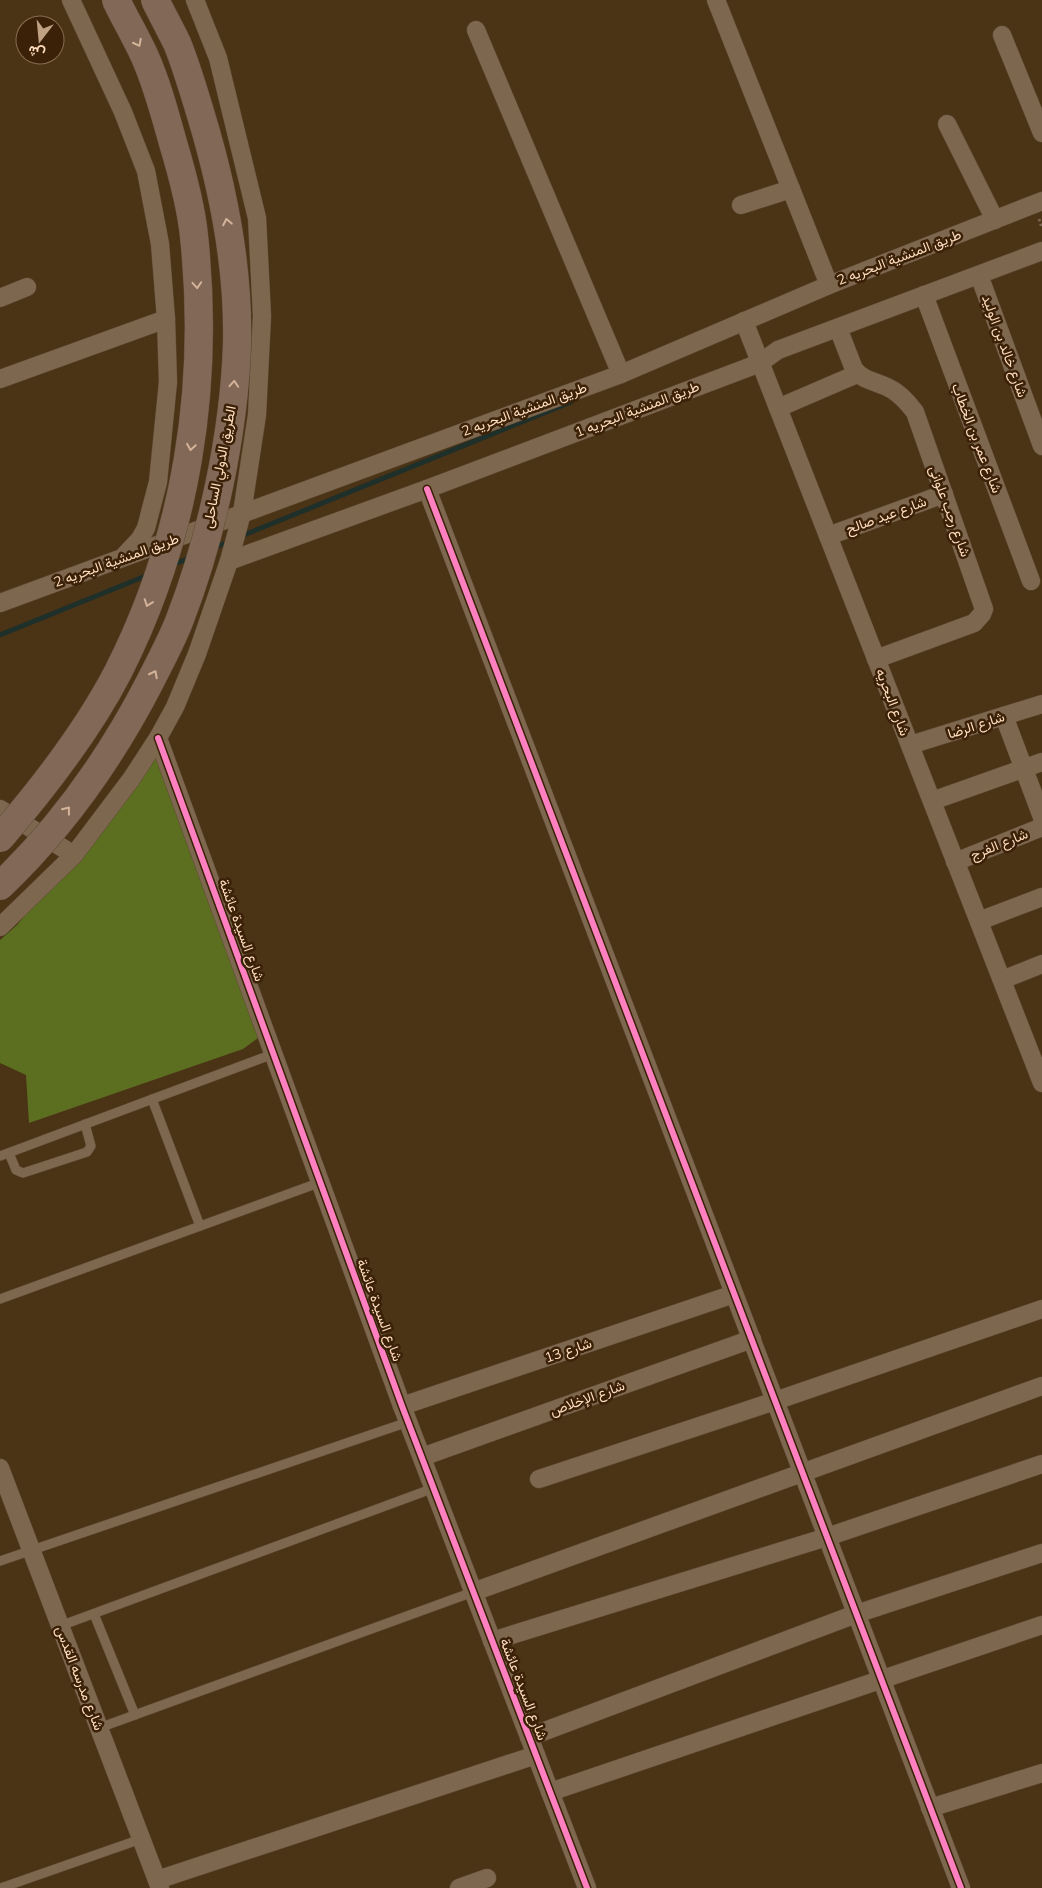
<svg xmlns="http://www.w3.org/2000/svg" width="1042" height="1888" viewBox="0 0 1042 1888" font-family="Mulish,Vazirmatn,sans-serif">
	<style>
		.green { fill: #5c6e20 }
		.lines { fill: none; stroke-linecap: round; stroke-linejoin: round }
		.stream { stroke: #1f302b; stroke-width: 5 }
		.service-casing { stroke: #604c37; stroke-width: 10 }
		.minor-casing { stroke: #604c37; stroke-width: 19 }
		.path { stroke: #796550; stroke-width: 3; stroke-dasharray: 2.5 2.5; stroke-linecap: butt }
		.service { stroke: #7e674f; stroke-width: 9 }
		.minor { stroke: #7e674f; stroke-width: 18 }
		.primary-bridge-casing { stroke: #604c37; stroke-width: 29; stroke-linecap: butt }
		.primary-bridge { stroke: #826857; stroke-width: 28 }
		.cycleway-casing { stroke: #3a2107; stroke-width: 9 }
		.cycleway { stroke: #ff80c0; stroke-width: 6 }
		.oneway { stroke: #d3b39a }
		.labels { text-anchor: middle; stroke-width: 5; stroke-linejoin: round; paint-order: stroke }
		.street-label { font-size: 14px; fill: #fedcbe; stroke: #3a2107 }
	</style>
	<rect width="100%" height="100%" fill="#4b3316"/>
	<!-- green -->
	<polygon class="green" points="156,757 258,1038 243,1049 29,1123 26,1075 0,1063 0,940 17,925"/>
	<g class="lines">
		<!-- stream -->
		<g class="stream">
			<polyline points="239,537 571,402"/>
			<polyline points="213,548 231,541"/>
			<polyline points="172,565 192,557"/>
			<polyline points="0,635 148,575"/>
		</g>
		<defs>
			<g id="service">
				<polyline points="152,1099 200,1226"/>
				<polyline points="9,1153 16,1170 23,1173 87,1152 91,1146 85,1124"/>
				<polyline points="0,1156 273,1054"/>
				<polyline points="0,1299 321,1182"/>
				<polyline points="0,1561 408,1422"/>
				<polyline points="94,1614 135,1715"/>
				<polyline points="60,1626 434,1488"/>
				<polyline points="99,1728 473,1592"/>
				<polyline points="1,1888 141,1839"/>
			</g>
			<g id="minor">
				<polyline points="71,0 123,112 146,171 160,244 166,319 168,382 158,482 146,528 140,539 125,555"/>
				<polyline points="716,0 829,285"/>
				<polyline points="476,30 621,374"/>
				<polyline points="1002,35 1042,133"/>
				<polyline points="947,124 995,220"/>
				<polyline points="741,205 791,189"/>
				<polyline points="979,275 1042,446"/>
				<polyline points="924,295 1031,581"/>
				<polyline points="0,298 27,287"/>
				<polyline points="744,321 1042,1083"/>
				<path d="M838,328L854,369C863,381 876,381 889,388C898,392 909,404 915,412L984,609L982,614L974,623L876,659"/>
				<polyline points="0,379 166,319"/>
				<polyline points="778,408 857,374"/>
				<polyline points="427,489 961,1888"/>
				<polyline points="828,536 944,494"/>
				<polyline points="229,561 427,489 760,363 778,350 1042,251"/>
				<polyline points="0,603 621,374 829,285 1042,201"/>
				<polyline points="1004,716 1042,817"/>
				<polyline points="158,738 402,1406 587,1888"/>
				<polyline points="910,745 1042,704"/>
				<polyline points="932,801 1042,762"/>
				<polyline points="0,809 74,855"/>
				<polyline points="955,862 1042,827"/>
				<polyline points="979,921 1042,897"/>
				<polyline points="0,927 74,855 132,778 158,738 175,707 197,654 229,561 242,513 257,415 262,316 257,218 218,58 195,0"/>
				<polyline points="1002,980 1042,964"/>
				<polyline points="402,1406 734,1294"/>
				<polyline points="422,1457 752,1339"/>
				<polyline points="0,1468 160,1888"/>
				<polyline points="539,1479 775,1401 1042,1309"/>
				<polyline points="473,1592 1042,1386"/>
				<polyline points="492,1641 827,1537 1042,1464"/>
				<polyline points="529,1737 856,1614 1042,1553"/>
				<polyline points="550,1792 1042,1625"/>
				<polyline points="930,1808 1042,1773"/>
				<polyline points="157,1880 536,1755"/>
				<polyline points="459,1888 487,1878"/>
			</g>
		</defs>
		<!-- service casing -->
		<use href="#service" class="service-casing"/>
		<!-- minor casing -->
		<use href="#minor" class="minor-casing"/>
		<!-- path -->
		<polyline class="path" points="1039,219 1042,228"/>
		<!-- service -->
		<use href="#service" class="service"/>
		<!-- minor -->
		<use href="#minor" class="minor"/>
		<defs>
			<g id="primary-bridge">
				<path d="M0,838C44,787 87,732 118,672C187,536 210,386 194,236C191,205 182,173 173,143C165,114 157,84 145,57C136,37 125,19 116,0"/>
				<path d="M0,886C62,827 112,756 151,680C161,660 172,640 180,619C212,536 234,434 237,345C239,266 223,187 200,112C193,89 186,65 177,43C170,29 162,14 155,0"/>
			</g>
		</defs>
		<!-- primary-bridge casing -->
		<use href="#primary-bridge" class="primary-bridge-casing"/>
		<!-- primary-bridge -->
		<use href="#primary-bridge" class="primary-bridge"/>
		<defs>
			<g id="cycleway">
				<polyline points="427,489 961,1888"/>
				<polyline points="158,738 402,1406 587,1888"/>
			</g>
		</defs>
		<!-- cycleway casing -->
		<use href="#cycleway" class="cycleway-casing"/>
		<!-- cycleway -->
		<use href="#cycleway" class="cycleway"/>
	</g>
	<!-- one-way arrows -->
	<defs><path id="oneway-chevron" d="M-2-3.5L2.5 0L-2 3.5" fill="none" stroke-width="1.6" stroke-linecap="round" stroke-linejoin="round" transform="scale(1.25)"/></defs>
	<g class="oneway">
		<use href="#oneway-chevron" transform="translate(138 43) rotate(63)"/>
		<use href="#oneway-chevron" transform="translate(227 222) rotate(-101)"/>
		<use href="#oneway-chevron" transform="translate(197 285) rotate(86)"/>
		<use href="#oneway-chevron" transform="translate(234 384) rotate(-86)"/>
		<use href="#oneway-chevron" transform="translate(191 447) rotate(99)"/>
		<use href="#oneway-chevron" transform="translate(148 603) rotate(110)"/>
		<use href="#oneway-chevron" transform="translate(154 674) rotate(-63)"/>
		<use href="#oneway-chevron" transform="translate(67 810) rotate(-52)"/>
	</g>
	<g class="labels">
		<!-- street labels -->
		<g class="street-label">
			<text transform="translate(899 257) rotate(-21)" y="5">طريق المنشية البحريه 2</text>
			<text transform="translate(1005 346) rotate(70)" y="5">شارع خالد بن الوليد</text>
			<text transform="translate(524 409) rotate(-20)" y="5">طريق المنشية البحريه 2</text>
			<text transform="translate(637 409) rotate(-21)" y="5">طريق المنشية البحريه 1</text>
			<text transform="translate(977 438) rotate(69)" y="5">شارع عمر بن الخطاب</text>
			<text transform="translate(219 467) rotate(-79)" y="5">الطريق الدولي الساحلى</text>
			<text transform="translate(950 511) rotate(70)" y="5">شارع رجب علوانى</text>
			<text transform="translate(886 515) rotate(-20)" y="5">شارع عيد صالح</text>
			<text transform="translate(116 560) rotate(-20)" y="5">طريق المنشية البحريه 2</text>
			<text transform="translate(893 702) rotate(69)" y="5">شارع البحريه</text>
			<text transform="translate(976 725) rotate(-18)" y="5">شارع الرضا</text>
			<text transform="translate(999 844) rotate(-22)" y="5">شارع الفرج</text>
			<text transform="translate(242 930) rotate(70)" y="5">شارع السيدة عائشة</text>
			<text transform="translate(380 1310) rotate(70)" y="5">شارع السيدة عائشة</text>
			<text transform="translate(568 1350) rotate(-19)" y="5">شارع 13</text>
			<text transform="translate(587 1398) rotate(-20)" y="5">شارع الإخلاص</text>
			<text transform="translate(80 1678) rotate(69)" y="5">شارع مدرسه القدس</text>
			<text transform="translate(524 1689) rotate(69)" y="5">شارع السيدة عائشة</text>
		</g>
	</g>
	<!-- north arrow -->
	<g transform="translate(40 40) rotate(196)"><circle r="24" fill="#3a2107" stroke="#886c50"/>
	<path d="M0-4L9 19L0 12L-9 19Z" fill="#bfa183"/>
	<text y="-8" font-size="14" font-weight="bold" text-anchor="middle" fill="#fedcbe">ش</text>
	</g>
</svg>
